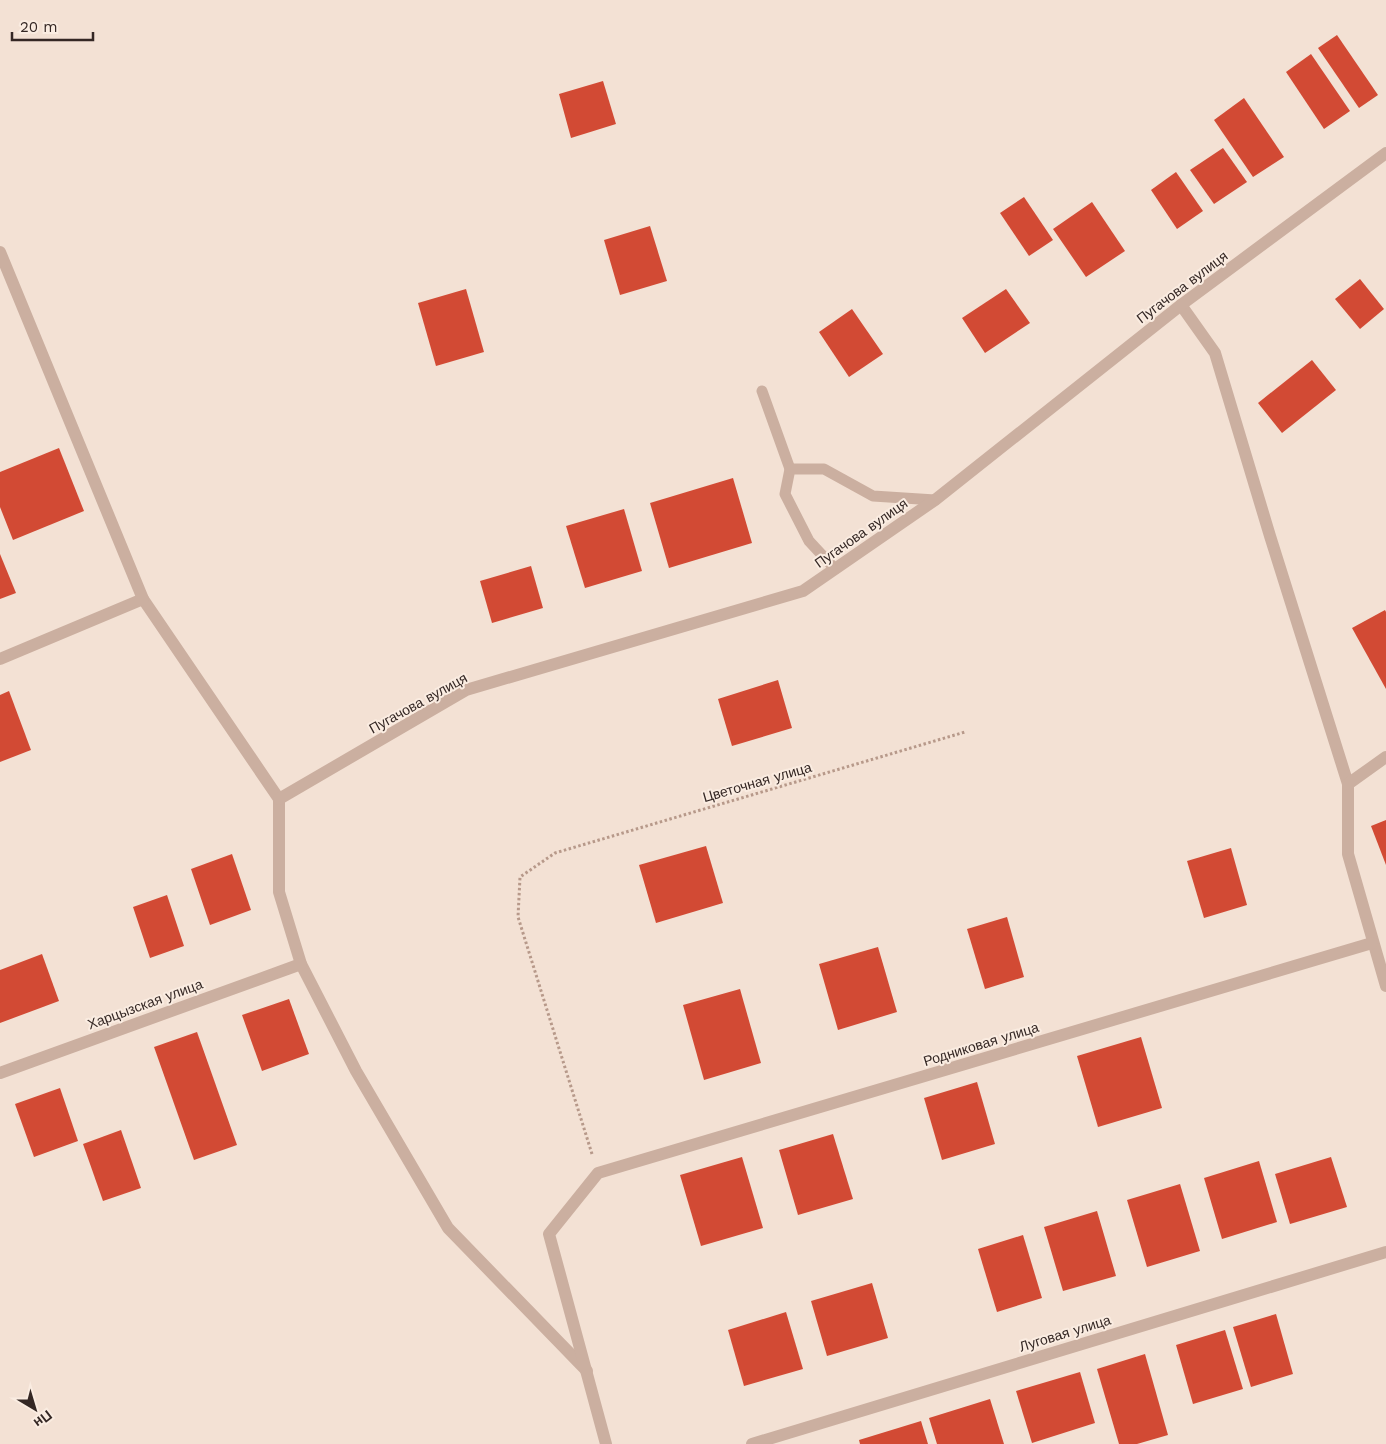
<svg xmlns="http://www.w3.org/2000/svg" width="1386" height="1444" viewBox="0 0 1386 1444" font-family="'Work Sans',sans-serif">
	<style>
		.building { fill: #d24a34 }
		.lines { fill: none; stroke-linecap: round; stroke-linejoin: round }
		.path { stroke: #b7998a; stroke-width: 3; stroke-dasharray: 2.5 2.5; stroke-linecap: butt }
		.lane { stroke: #cbafa0; stroke-width: 11 }
		.street { stroke: #cbafa0; stroke-width: 12 }
		.labels { text-anchor: middle; stroke-width: 4; stroke-linejoin: round; paint-order: stroke }
		.street-label { font-size: 14px; fill: #342724; stroke: #faece1 }
	</style>
	<rect width="100%" height="100%" fill="#f3e1d4"/>
	<!-- building -->
	<g class="building">
		<polygon points="1337,35 1378,95 1359,108 1318,48"/>
		<polygon points="1311,54 1350,111 1324,129 1286,72"/>
		<polygon points="603,81 616,124 571,138 559,94"/>
		<polygon points="1244,98 1284,157 1253,177 1214,120"/>
		<polygon points="1223,148 1247,182 1214,204 1190,170"/>
		<polygon points="1176,172 1203,211 1177,229 1151,190"/>
		<polygon points="1024,197 1053,240 1029,256 1000,213"/>
		<polygon points="1092,202 1125,251 1086,277 1053,229"/>
		<polygon points="650,226 667,281 620,295 604,240"/>
		<polygon points="1360,279 1384,309 1360,329 1335,299"/>
		<polygon points="466,289 484,352 436,366 418,303"/>
		<polygon points="1006,289 1030,323 985,353 962,318"/>
		<polygon points="852,309 883,354 849,377 819,332"/>
		<polygon points="1312,360 1336,390 1282,433 1258,403"/>
		<polygon points="59,448 84,511 13,540 0,507 0,472"/>
		<polygon points="733,478 752,543 669,568 650,503"/>
		<polygon points="624,509 642,571 585,588 566,526"/>
		<polygon points="0,554 16,593 0,599"/>
		<polygon points="531,566 543,608 492,623 480,581"/>
		<polygon points="1385,610 1386,612 1386,689 1352,628"/>
		<polygon points="778,680 792,728 732,746 718,699"/>
		<polygon points="9,691 31,750 0,762 0,695"/>
		<polygon points="1386,820 1386,865 1371,826"/>
		<polygon points="706,846 723,903 656,923 639,865"/>
		<polygon points="1231,848 1247,905 1204,918 1187,861"/>
		<polygon points="232,854 251,910 210,925 191,869"/>
		<polygon points="167,895 184,946 150,958 133,907"/>
		<polygon points="1007,917 1024,977 985,989 967,929"/>
		<polygon points="878,947 897,1012 838,1030 819,964"/>
		<polygon points="42,954 59,1001 0,1023 0,970"/>
		<polygon points="740,989 761,1063 704,1080 683,1005"/>
		<polygon points="289,999 309,1054 262,1071 242,1015"/>
		<polygon points="197,1032 237,1145 194,1160 154,1047"/>
		<polygon points="1141,1037 1162,1108 1098,1127 1077,1056"/>
		<polygon points="977,1082 995,1144 942,1160 924,1098"/>
		<polygon points="60,1088 78,1141 34,1157 15,1104"/>
		<polygon points="121,1130 141,1188 103,1201 83,1144"/>
		<polygon points="833,1134 853,1199 798,1215 779,1150"/>
		<polygon points="742,1157 763,1228 701,1246 680,1175"/>
		<polygon points="1331,1157 1347,1207 1290,1224 1275,1174"/>
		<polygon points="1259,1161 1277,1222 1222,1239 1204,1178"/>
		<polygon points="1180,1184 1200,1251 1147,1267 1127,1200"/>
		<polygon points="1097,1211 1116,1276 1063,1291 1044,1227"/>
		<polygon points="1023,1235 1042,1298 997,1312 978,1249"/>
		<polygon points="872,1283 888,1338 827,1356 811,1301"/>
		<polygon points="786,1312 803,1369 744,1386 728,1330"/>
		<polygon points="1276,1314 1293,1374 1251,1387 1233,1327"/>
		<polygon points="1225,1330 1243,1389 1193,1404 1176,1345"/>
		<polygon points="1145,1354 1168,1435 1137,1444 1119,1444 1097,1369"/>
		<polygon points="1080,1372 1095,1423 1032,1443 1016,1391"/>
		<polygon points="990,1399 1004,1444 937,1444 929,1418"/>
		<polygon points="921,1421 928,1444 860,1444 859,1440"/>
	</g>
	<g class="lines">
		<!-- path -->
		<polyline class="path" points="592,1154 518,917 520,877 555,853 965,732"/>
		<!-- lane -->
		<g class="lane">
			<polyline points="762,391 790,469"/>
			<polyline points="835,569 809,541 785,494 790,469 824,469 873,496 935,500"/>
		</g>
		<!-- street -->
		<g class="street">
			<polyline points="0,252 143,599 279,799 279,892 301,964 356,1071 448,1228 587,1371"/>
			<polyline points="1181,305 1215,353 1270,536 1348,784 1348,854 1386,986"/>
			<polyline points="0,659 143,599"/>
			<polyline points="1348,784 1386,757"/>
			<polyline points="279,799 466,690 803,591 935,500 1181,305 1386,153"/>
			<polyline points="0,1073 301,964"/>
			<polyline points="606,1444 549,1234 598,1173 1372,943"/>
			<polyline points="752,1444 1386,1252"/>
		</g>
	</g>
	<g class="labels">
		<!-- street labels -->
		<g class="street-label">
			<text transform="translate(1182 287) rotate(-37)" y="5">Пугачова вулиця</text>
			<text transform="translate(861 533) rotate(-35)" y="5">Пугачова вулиця</text>
			<text transform="translate(418 703) rotate(-29)" y="5">Пугачова вулиця</text>
			<text transform="translate(757 782) rotate(-16)" y="5">Цветочная улица</text>
			<text transform="translate(145 1004) rotate(-20)" y="5">Харцызская улица</text>
			<text transform="translate(981 1044) rotate(-17)" y="5">Родниковая улица</text>
			<text transform="translate(1065 1333) rotate(-17)" y="5">Луговая улица</text>
		</g>
	</g>
	<!-- north arrow -->
	<g transform="translate(35 1409) rotate(142)" stroke="#faece1" stroke-width="4" paint-order="stroke">
	<path d="M0-4L9 19L0 12L-9 19Z" fill="#342724"/>
	<text y="-8" font-size="14" font-weight="bold" text-anchor="middle" fill="#342724">Пн</text>
	</g>
	<!-- scale -->
	<path d="M12 32v8h81v-8" fill="none" stroke="#342724" stroke-width="2.5"/>
	<text x="20" y="32" font-size="15" fill="#342724" stroke="#faece1" stroke-width="4" paint-order="stroke">20 m</text>
</svg>
